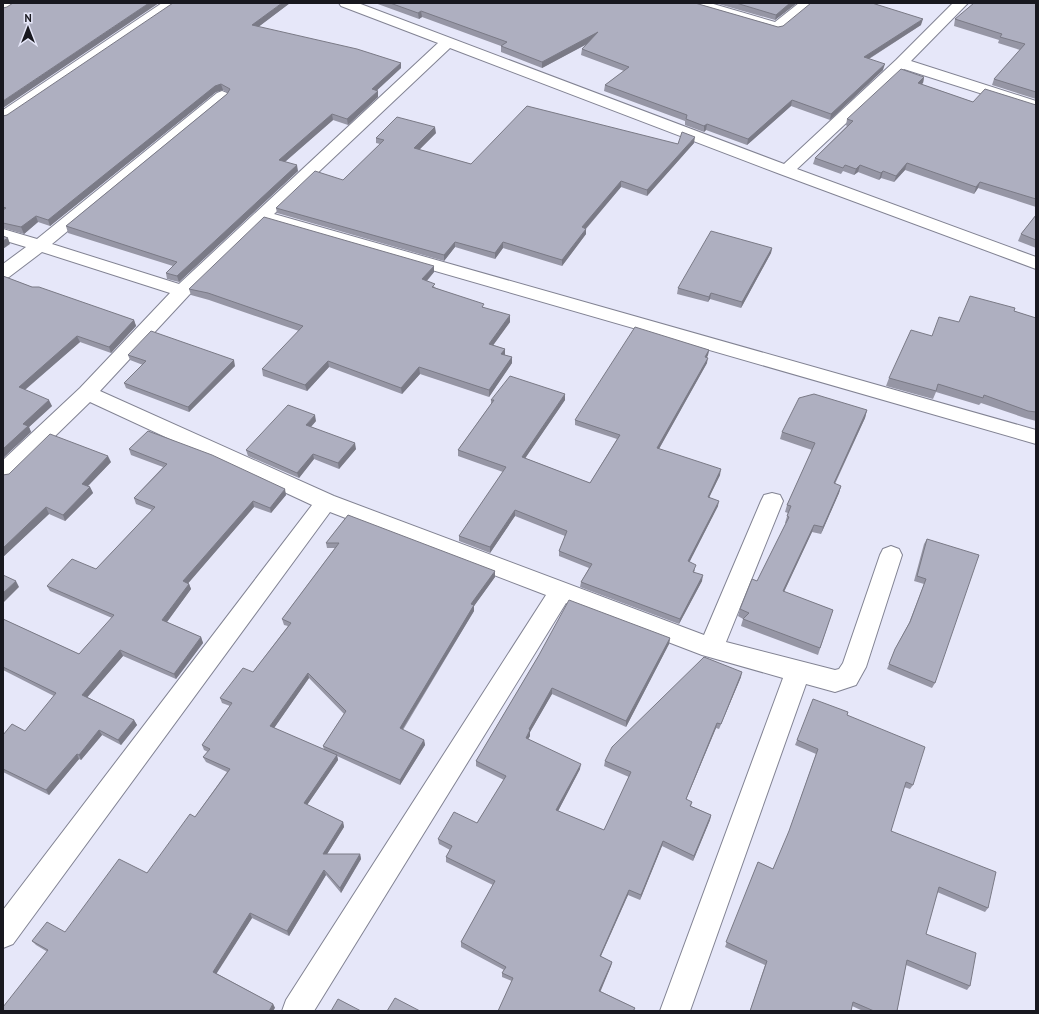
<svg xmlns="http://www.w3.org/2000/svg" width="1039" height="1014" viewBox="0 0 1039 1014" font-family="'PT Sans',sans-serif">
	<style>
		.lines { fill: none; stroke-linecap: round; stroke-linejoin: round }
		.street-casing { stroke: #828393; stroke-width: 2 }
		.street { fill: #fff; fill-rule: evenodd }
		.wall { fill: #9696a5; fill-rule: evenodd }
		.shaded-wall { fill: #7a7a86 }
		.building { fill: #aeafc0; stroke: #7a7a86 }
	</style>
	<rect width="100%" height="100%" fill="#e6e7f9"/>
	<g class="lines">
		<defs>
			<g id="street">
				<polygon points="3,3 20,3 8,12 3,13"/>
				<polygon points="162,3 178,3 176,6 9,120 3,122 3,110"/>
				<polygon points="339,3 358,3 784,164 896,60 953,3 968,3 911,61 1036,101 1036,111 904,69 797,169 1036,257 1036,269 780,174 450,48 274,214 1036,430 1036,444 265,222 189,295 100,391 334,496 704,635 761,501 764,495 772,493 780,495 783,501 726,642 835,670 839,669 843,663 880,555 883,549 891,546 899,549 902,555 866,667 856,685 835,692 806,684 690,1011 660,1011 783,678 702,655 566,603 314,1011 282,1011 286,1000 546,595 330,512 13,944 3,948 3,910 312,505 90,402 11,479 3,481 3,460 80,388 170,293 42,252 9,277 3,279 3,264 26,247 3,240 3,229 37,239 217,93 222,91 227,93 230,96 227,99 52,244 179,284 438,43 341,6"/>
				<polygon points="688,3 710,3 775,22 799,3 815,3 782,30 777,31 690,6"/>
			</g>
		</defs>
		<!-- street casing -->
		<use href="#street" class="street-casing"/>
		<!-- street -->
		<use href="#street" class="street"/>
	</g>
	<!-- wall -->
	<g class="wall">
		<polygon points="290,3 258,27 401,63 401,68 377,90 378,97 348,125 333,120 285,162 298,171 179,282 167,279 166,273 173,266 68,233 66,226 227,94 228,93 223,90 216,92 50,226 38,222 24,234 3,228 3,116 7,115"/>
		<polygon points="375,3 695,3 778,27 876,4 921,25 869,59 883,70 830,120 791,106 747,145 706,130 704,132 685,125 685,121 604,91 605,85 624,71 581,55 582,49 587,44 542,68 501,52 501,46 422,17 419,19"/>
		<polygon points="715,3 797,3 775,20"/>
		<polygon points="1036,3 1036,99 992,85 994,79 1020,50 998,43 999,40 954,26 955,19"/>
		<polygon points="924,77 923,83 921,84 973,102 1036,105 1036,207 978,188 974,194 905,170 894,182 881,178 879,180 858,172 854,175 843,171 841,174 813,164 815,158 847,126 846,125 847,119"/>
		<polygon points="436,133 419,150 471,164 694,143 647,196 621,187 586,229 586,234 562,266 503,248 495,259 455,247 444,261 277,213 276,208 343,180 380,144 376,143 376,138"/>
		<polygon points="1036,215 1036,248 1018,241 1021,234"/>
		<polygon points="772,248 771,253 741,308 710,299 708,302 677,294 678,288"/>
		<polygon points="434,272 427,281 436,288 485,308 510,322 493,345 505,349 505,355 512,357 512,363 489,397 420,374 402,394 329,367 307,391 263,376 262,369 299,331 209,300 191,295 189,289"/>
		<polygon points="3,276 32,287 134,320 136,326 111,353 80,342 25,390 52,406 29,427 31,432 3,458"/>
		<polygon points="1014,311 1036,318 1036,421 1025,418 981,403 979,405 936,392 933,399 886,386 889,378 932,336 959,322"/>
		<polygon points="709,350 708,355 707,357 707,363 659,449 720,475 709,497 718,506 689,562 695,570 694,572 702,581 679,624 580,587 581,582 589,568 559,556 559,551 565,536 515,516 490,553 459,541 459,536 503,472 458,456 458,450 491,404 491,400 565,400 525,458 590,483 617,439 575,425 575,420"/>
		<polygon points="128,355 235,366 189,412 126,388 124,383 143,365 130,360"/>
		<polygon points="867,410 865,418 835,484 841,486 839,493 821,534 812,532 784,592 833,610 818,655 741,626 743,619 738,616 740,609 757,581 786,523 785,523 788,513 785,512 787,505 812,450 780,439 782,432"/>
		<polygon points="316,421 311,427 356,449 339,469 314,459 299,478 248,456 246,450"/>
		<polygon points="129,449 286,495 271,513 254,507 188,583 189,584 191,589 167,622 201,637 203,643 176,679 123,656 87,697 134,720 137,725 121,745 102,735 81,760 79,759 49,795 3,772 3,735 25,731 54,696 3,670 3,619 79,654 112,618 50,591 47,586 96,569 152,510 136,504 134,498 163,467 131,455"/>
		<polygon points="111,462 88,486 90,487 93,493 65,521 49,514 3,557 3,475"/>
		<path d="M348,515L495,577L474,606V611L403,730L424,740L425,745L400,785L337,756L338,760L307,805L343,822L344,827L327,854H360L361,859L341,893L326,875L289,936L252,918L216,973L273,1004L275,1008L46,951L36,945L32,941L65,932L147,873L195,817L227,772L206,762L203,757L208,752L204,750L202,745L230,706L222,703L220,698L253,672L288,626L284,625L282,619L335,548H327L326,543ZM309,678L344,714L323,746L324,750L274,728Z"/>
		<polygon points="927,539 935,683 932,688 887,669 895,649 909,623 924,584 914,581 924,544"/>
		<polygon points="670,638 669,644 626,727 552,694 530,732 530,736 528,739 580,769 558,811 604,830 629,777 604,766 605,761 741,677 719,729 716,728 686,800 692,802 691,806 711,815 710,820 693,861 662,846 640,900 628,895 601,956 612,962 611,966 600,991 635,1008 634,1011 498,1011 512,981 502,977 502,973 504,970 461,947 461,942 493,885 446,862 446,857 450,850 439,844 438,839 477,823 504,780 476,766 476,761 539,655"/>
		<polygon points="847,715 913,785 910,789 904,787 891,831 988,908 985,912 937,892 926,934 970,986 967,990 906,965 897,1011 863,1011 852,1006 851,1011 750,1011 765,965 725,947 758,862 773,869 788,834 816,754 795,745 797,740"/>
	</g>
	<!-- shaded-wall -->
	<g class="shaded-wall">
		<polygon points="149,3 159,3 3,108 3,101"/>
		<polygon points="282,3 290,3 253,31 252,25"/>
		<polygon points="790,3 797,3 775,20 776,15"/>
		<polygon points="421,11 422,17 419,19 418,13"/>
		<polygon points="923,19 921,25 862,63 864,57"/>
		<polygon points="598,32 598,38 542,68 542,62"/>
		<polygon points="401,63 401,68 372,95 372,89"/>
		<polygon points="885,64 883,70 830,120 831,114"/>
		<polygon points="924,77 923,83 916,90 918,83"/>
		<polygon points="221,84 223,90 216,92 50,226 48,220 215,86"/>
		<polygon points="378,91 378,97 348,125 347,119"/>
		<polygon points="792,100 791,106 747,145 748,139"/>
		<polygon points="332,114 333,120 280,166 279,160"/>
		<polygon points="707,124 706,130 704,132 704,126"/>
		<polygon points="435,127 436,133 415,154 414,148"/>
		<polygon points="695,137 694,143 647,196 647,190"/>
		<polygon points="907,163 905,170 894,182 896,176"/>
		<polygon points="297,165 298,171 179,282 177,276"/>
		<polygon points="860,165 858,172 854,175 856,169"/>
		<polygon points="883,171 881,178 879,180 881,173"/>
		<polygon points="621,181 621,187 582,233 582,227"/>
		<polygon points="980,182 978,188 974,194 976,187"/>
		<polygon points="36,216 38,222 24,234 21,227"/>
		<polygon points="586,229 586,234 562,266 562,260"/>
		<polygon points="8,238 10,244 3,249 3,241"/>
		<polygon points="455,242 455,247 444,261 444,255"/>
		<polygon points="503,242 503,248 495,259 495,253"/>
		<polygon points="772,248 771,253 741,308 742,302"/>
		<polygon points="434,266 434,272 422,286 422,279"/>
		<polygon points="711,293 710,299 708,302 709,297"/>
		<polygon points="510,315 510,322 489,351 489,344"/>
		<polygon points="134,320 136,326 111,353 109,347"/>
		<polygon points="77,336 80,342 21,393 19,387"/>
		<polygon points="505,349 505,356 501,354"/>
		<polygon points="709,350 708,355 704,362 705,357"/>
		<polygon points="512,357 512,363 489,397 489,390"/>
		<polygon points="708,358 707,363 656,454 657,448"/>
		<polygon points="234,360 235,366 189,412 188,407"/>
		<polygon points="328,361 329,367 307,391 305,385"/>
		<polygon points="419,367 420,374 402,394 401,388"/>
		<polygon points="565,394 565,400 522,463 522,457"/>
		<polygon points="49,400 52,406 29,427 31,432 3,458 3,449 23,424"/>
		<polygon points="867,410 865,418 831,491 834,483"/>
		<polygon points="315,415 316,421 307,431 306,425"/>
		<polygon points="355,443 356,449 339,469 338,463"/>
		<polygon points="313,454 314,459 299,478 297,473"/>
		<polygon points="108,456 111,462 84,490 82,484"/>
		<polygon points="721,469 720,475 707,502 708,497"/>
		<polygon points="841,486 839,493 821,534 823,527"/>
		<polygon points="90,487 93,493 65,521 63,515"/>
		<polygon points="285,489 286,495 271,513 270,508"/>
		<polygon points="253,501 254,507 185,587 183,581"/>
		<polygon points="719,501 718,506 687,567 688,561"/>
		<polygon points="46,507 49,514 3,557 3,548"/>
		<polygon points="515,510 515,516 490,553 490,547"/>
		<polygon points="814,525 812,532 781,598 783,591"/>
		<polygon points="495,571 495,577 474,606 474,611 400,733 400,728 471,604"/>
		<polygon points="703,575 702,581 679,624 680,619"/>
		<polygon points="16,581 19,587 3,603 3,593"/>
		<polygon points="189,584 191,589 164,626 162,620"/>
		<polygon points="201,637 203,643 176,679 174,674"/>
		<polygon points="670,638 669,644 626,727 626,721"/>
		<polygon points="120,650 123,656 85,700 82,695"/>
		<polygon points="742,672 741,677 719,729 721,724"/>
		<polygon points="308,673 309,678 272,731 270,726"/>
		<polygon points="552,688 552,694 530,732 530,736 526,743 526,738 529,729"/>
		<polygon points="134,720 137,725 121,745 118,740"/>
		<polygon points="717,723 716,728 684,804 686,799"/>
		<polygon points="99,730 102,735 81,760 79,755"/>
		<polygon points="424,740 425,745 400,785 400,780"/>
		<polygon points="77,754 79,759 49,795 46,790"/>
		<polygon points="337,755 338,760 305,808 304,803"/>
		<polygon points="581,764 580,769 556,815 556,810"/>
		<polygon points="711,815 710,820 693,861 694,856"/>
		<polygon points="343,822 344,827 324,859 323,854"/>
		<polygon points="663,841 662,846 640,900 641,895"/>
		<polygon points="360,854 361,859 341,893 340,888"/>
		<polygon points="324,870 326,875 289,936 287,931"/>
		<polygon points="629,890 628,895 599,960 600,956"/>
		<polygon points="250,913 252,918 215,976 213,972"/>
		<polygon points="612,962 611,966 599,995 599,991"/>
		<polygon points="273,1004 275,1008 273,1011 269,1011"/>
	</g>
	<!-- building -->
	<g class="building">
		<polygon points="13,3 149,3 3,101 3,8 7,7"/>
		<polygon points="173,3 282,3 252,25 357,49 401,63 372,89 378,91 347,119 332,114 279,160 297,165 177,276 166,273 177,262 66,226 227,94 230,89 221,84 215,86 48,220 36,216 21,227 3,223 3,210 6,208 3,207 3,116 7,115"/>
		<polygon points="390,3 695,3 778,27 783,26 811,3 872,3 923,19 864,57 885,64 831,114 792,100 748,139 707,124 704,126 686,119 687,115 605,85 629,67 582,49 598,32 542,62 501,46 507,42 421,11 418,13"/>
		<polygon points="736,3 790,3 776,15"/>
		<polygon points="974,3 1036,3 1036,92 994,79 1025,44 1000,37 1002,34 955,19"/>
		<polygon points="901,69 924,77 918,83 973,102 985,89 1036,105 1036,199 980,182 976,187 907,163 896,176 883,171 881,173 860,165 856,169 845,165 843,168 815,158 853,121 847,119"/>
		<polygon points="527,106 678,144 682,132 695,137 647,190 621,181 582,227 586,229 562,260 503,242 495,253 455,242 444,255 276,208 315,171 343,180 384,140 376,138 397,117 435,127 414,148 471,164"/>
		<polygon points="1036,215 1036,240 1021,234"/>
		<polygon points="264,217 434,266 422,279 435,284 432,287 484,304 482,307 510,315 489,344 505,349 501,354 512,357 489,390 419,367 401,388 328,361 305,385 262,369 303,326 208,293 189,289"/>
		<polygon points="711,231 772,248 742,302 711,293 709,297 678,288"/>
		<polygon points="3,236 8,238 3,241"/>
		<polygon points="3,276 32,287 39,287 134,320 109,347 77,336 19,387 49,400 23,424 28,426 3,449"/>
		<polygon points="970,296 1015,308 1014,311 1036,318 1036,412 1028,411 984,395 983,398 938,384 936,391 889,378 911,330 932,336 939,317 959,322"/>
		<polygon points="635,327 709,350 705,357 708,358 657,448 721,469 708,497 719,501 688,561 696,565 693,572 703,575 680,619 581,582 592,564 559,551 567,531 515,510 490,547 459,536 506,467 458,450 494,400 491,400 510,376 565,394 522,457 590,483 620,435 575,420"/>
		<polygon points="151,331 234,360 188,407 124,383 146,361 128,355"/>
		<polygon points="814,394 867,410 834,483 841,486 823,527 814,525 783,591 833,610 820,648 743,619 749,613 740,609 752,579 757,581 789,517 787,516 791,506 787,505 815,443 782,432 799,398"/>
		<polygon points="288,405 315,415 306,425 355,443 338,463 313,454 297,473 246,450"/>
		<polygon points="148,431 212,455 285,489 270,508 253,501 183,581 189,584 162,620 201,637 174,674 120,650 82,695 134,720 118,740 99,730 79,755 77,754 46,790 3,769 3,735 12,724 25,731 56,693 3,667 3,619 79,654 114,615 47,586 72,559 96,569 155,507 134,498 167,464 129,449"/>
		<polygon points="50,434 108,456 82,484 90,487 63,515 46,507 3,548 3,475 9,474"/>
		<polygon points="348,515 495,571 471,604 474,605 400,728 424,740 400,780 323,746 346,711 308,673 270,726 337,755 304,803 343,822 323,854 360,854 340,888 324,870 287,931 250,913 213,972 273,1004 269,1011 3,1011 3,1007 48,950 32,941 47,922 65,932 119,859 147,873 190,814 195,817 230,769 203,757 210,749 202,745 232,703 220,698 243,668 253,672 291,623 282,619 339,543 326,543"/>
		<polygon points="927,539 979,555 935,683 889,664 895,649 910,622 926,579 917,576"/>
		<polygon points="3,575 16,581 3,593"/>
		<polygon points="569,600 670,638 626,721 552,688 529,729 530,730 526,738 581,764 556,810 604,830 631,772 605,761 612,747 704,657 742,672 721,724 717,723 686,799 692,802 690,806 711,815 694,856 663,841 641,895 629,890 600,956 612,962 599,991 635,1008 633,1011 498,1011 513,978 502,973 506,967 461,942 495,881 446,857 452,846 438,839 454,812 477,823 506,776 476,761 539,655"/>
		<polygon points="813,699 848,712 847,715 925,747 913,785 906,782 891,831 996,872 988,908 939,887 926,934 976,953 970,986 907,960 897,1011 874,1011 853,1002 851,1011 750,1011 767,961 726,942 758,862 773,869 789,831 818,749 797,740"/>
		<polygon points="395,998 420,1011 387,1011"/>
		<polygon points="338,999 361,1011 331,1011"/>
	</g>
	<!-- border -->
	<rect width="1039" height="1014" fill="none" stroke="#18181f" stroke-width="8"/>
	<!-- north arrow -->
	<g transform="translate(28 28)" stroke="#e6e7f9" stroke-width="3" paint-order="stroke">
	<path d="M0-3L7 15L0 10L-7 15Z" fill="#18181f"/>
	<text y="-6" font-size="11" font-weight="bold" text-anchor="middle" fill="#18181f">N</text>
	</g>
</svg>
